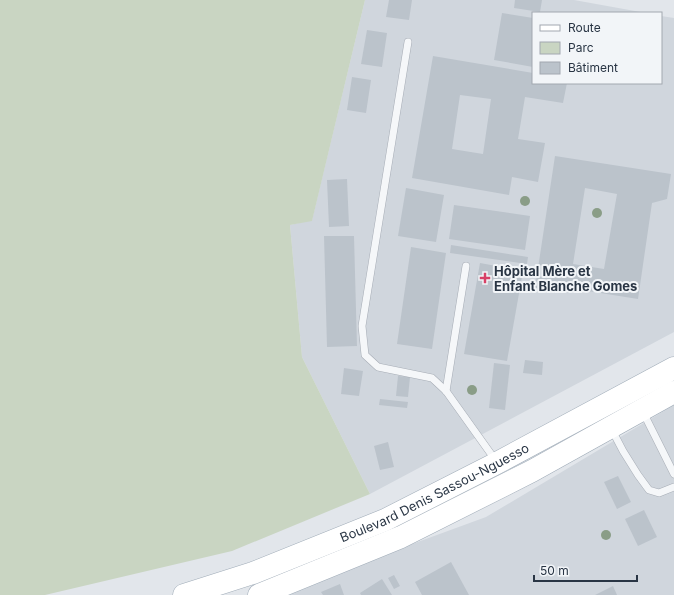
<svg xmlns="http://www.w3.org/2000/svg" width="674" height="595" viewBox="0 0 674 595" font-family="Inter,sans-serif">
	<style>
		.built { fill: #d0d6dd }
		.green { fill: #c9d5c2 }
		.building { fill: #bbc3cb; fill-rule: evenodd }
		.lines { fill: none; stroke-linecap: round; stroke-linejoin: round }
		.service-casing { stroke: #a7adb6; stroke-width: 8 }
		.primary-casing { stroke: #a0acb8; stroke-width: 23 }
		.service { stroke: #f5f7f9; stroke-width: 7 }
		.primary { stroke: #fff; stroke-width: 22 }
		.tree { fill: #8a9d87 }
		.poi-dot { fill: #d74066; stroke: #f2f5f8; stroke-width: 1.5 }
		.labels { text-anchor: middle; stroke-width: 4; stroke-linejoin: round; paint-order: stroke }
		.poi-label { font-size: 13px; font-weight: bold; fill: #293544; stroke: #f2f5f8; text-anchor: start }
		.street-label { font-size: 13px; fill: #293544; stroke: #f2f5f8 }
	</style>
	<rect width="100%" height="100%" fill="#e2e6eb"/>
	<!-- built -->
	<g class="built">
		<polygon points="365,0 574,0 646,13 533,13 533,83 661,83 661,16 674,18 674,332 370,494 302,357 290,225 312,220"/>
		<polygon points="674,405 674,595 273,595 486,517"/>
	</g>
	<!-- green -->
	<polygon class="green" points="0,0 365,0 312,221 290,225 302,357 370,494 232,551 45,595 0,595"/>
	<!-- building -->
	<g class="building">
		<polygon points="389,0 412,0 409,20 386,17"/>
		<polygon points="515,0 542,0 540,12 514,8"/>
		<polygon points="502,13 533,18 533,67 494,60"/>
		<polygon points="367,30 387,33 382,67 361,64"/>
		<path d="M433,56L533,73V83H567L563,103L525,97L518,139L545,143L538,182L512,177L509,195L412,178ZM460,95L491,99L483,154L452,149Z"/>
		<polygon points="352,77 371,80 366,113 347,110"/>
		<path d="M555,156L671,174L667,199L652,203L638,299L569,288V293L535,288ZM585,188L617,194L604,269L573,264Z"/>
		<polygon points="347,179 349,226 329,227 327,180"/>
		<polygon points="406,188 444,195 436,242 398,236"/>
		<polygon points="454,205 530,216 525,250 449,239"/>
		<polygon points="324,236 354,236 357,346 327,347"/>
		<polygon points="451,245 528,257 527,264 450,253"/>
		<polygon points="411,247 446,253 432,349 397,344"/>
		<polygon points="480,263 523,271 507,361 464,354"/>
		<polygon points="525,360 543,362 542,375 523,373"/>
		<polygon points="494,363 510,365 505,410 489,408"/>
		<polygon points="344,368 363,371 359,396 341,394"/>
		<polygon points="398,376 410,377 408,397 396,396"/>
		<polygon points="380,399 408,402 407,408 379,405"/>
		<polygon points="388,442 394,467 380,470 374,446"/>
		<polygon points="618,476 631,502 617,509 604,482"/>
		<polygon points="644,510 657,537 638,546 625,519"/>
		<polygon points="451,562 469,595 422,595 415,582"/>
		<polygon points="394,575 400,586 394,589 388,578"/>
		<polygon points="382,579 392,595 361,595 360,593"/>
		<polygon points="340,584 344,595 323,595 321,592"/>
		<polygon points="613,586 617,595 595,595"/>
	</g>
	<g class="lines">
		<defs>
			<g id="service">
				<polyline points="408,42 362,326 365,355 378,367 432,378 446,391 496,461"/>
				<polyline points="446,391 466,266"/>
				<polyline points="643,412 674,474"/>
				<polyline points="612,430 623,451 638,475 649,490 659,493 674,487"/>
			</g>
			<g id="primary">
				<path id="s1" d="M184,595L253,573L385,520L497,463L674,368"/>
				<polyline points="259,595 401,537 532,471 674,392"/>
			</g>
		</defs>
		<!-- service casing -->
		<use href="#service" class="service-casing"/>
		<!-- primary casing -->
		<use href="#primary" class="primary-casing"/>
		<!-- service -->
		<use href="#service" class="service"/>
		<!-- primary -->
		<use href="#primary" class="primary"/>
	</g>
	<!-- trees -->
	<g class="tree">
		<circle cx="525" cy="201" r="5"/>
		<circle cx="597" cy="213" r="5"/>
		<circle cx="472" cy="390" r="5"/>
		<circle cx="606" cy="535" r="5"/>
	</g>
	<!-- markers -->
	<path class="poi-dot" d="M483 272h4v4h4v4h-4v4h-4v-4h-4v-4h4z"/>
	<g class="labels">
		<!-- poi labels -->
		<g class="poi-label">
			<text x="494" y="276">Hôpital Mère et<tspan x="494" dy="15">Enfant Blanche Gomes</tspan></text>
		</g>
		<!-- street labels -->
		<g class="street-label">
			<text dy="5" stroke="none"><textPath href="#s1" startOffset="271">Boulevard Denis Sassou-Nguesso</textPath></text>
		</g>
	</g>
	<!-- legend -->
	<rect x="532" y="12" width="130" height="72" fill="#f2f5f8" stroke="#a2a8b0"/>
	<rect x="540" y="25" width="20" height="6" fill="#ffffff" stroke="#a2a8b0"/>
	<text x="568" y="32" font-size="12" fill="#293544">Route</text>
	<rect x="540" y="42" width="20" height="12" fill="#c9d5c2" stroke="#a2a8b0"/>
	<text x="568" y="52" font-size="12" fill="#293544">Parc</text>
	<rect x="540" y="62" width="20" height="12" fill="#bbc3cb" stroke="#a2a8b0"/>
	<text x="568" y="72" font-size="12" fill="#293544">Bâtiment</text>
	<!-- scale -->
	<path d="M534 575v6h103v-6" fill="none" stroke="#293544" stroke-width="2"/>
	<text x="540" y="575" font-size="12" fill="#293544" stroke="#f2f5f8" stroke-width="3" paint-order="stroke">50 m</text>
</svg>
